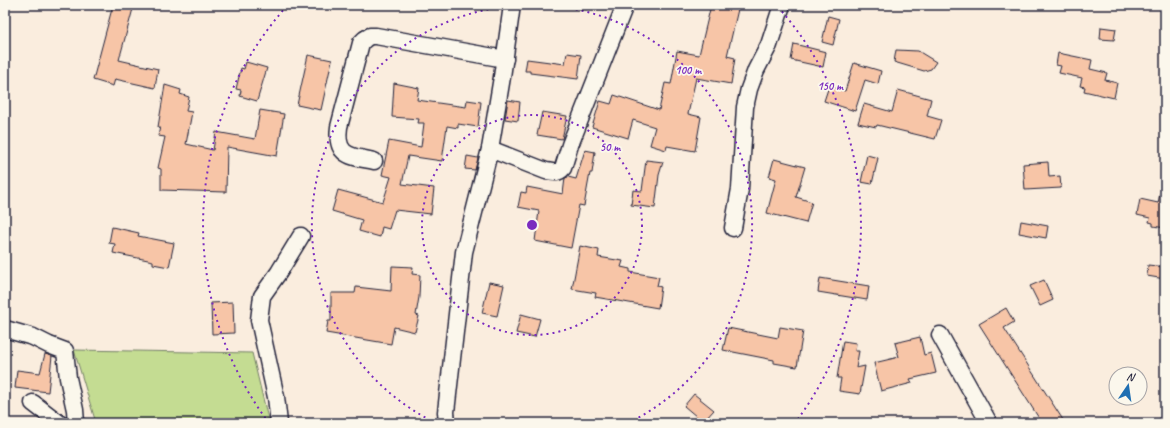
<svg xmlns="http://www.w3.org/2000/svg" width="1170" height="428" viewBox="0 0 1170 428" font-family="Caveat,sans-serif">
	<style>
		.green { fill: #c4dc92; stroke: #737f66 }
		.building { fill: #f7c5a7; stroke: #22223b }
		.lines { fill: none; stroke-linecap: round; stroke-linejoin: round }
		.minor-casing { stroke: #22223b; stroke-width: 19 }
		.minor { stroke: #fbf7ec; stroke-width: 16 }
		.ring { fill: none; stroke: #7b2cbf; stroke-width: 2; stroke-dasharray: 2 4 }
		.centre { fill: #7b2cbf; stroke: #fbf7ec; stroke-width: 2 }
		.ring-label { font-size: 12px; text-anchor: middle; font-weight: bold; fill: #7b2cbf; stroke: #fbf7ec; stroke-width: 3.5; stroke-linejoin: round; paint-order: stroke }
	</style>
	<rect width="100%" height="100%" fill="#faedde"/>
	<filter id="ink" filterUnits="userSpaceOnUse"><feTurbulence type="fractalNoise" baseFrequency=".025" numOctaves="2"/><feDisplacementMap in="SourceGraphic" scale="8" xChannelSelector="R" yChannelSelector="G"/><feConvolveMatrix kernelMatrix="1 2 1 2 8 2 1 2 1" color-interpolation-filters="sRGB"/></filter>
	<g filter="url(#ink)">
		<!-- green -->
		<polygon class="green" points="74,350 252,353 269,423 96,423"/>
		<!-- building -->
		<g class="building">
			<polygon points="113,5 134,5 119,60 158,69 155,88 115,79 113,86 93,80"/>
			<polygon points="711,5 739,5 727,56 735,58 731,84 696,78 688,114 701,117 695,151 667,146 666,150 650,145 655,127 633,120 628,138 592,127 600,101 611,104 614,95 659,110 665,83 671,84 677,51 699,55"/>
			<polygon points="828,16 839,19 833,45 822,42"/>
			<polygon points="1101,27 1116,29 1114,40 1100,39"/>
			<polygon points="794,44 826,52 823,67 791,60"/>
			<polygon points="896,50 918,51 936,62 931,69 924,71 894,62"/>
			<polygon points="567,53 581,55 578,79 530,73 530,71 525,71 527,59 565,64"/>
			<polygon points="1058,53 1092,60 1090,69 1107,73 1105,80 1117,83 1114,98 1084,91 1085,87 1080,86 1082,78 1059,73 1061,66 1056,65"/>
			<polygon points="308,55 332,60 321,110 297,105"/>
			<polygon points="246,62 267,68 257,101 240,96 241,90 236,89 241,68 244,69"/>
			<polygon points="854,63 881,71 878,84 865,80 855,111 824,101 829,86 845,91"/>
			<polygon points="394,83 419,88 417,100 466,107 467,100 481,102 478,127 458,124 458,128 447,126 442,161 408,156 402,184 434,188 431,214 395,210 389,229 382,227 380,237 359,231 362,220 332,211 338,190 383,202 391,177 382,175 389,141 421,147 424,123 418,123 419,119 392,117"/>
			<polygon points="165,85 181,90 180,94 189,97 186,111 192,112 186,144 213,150 216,132 255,139 260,110 284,114 277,156 227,147 226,192 161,190 161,169 158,168 165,137 158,136 160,127 158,127"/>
			<polygon points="898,90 931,99 927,116 941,120 935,139 877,125 876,127 858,123 864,104 892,112"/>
			<polygon points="508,100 520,102 518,121 505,119"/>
			<polygon points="542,112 567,116 562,139 537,135"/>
			<polygon points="585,150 595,152 592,173 590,173 584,206 579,205 571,248 535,241 539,211 518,207 521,192 526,193 527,187 563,194 565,178 568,177 576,179"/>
			<polygon points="867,155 878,158 872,184 861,182"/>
			<polygon points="467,156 478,158 475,170 465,169"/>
			<polygon points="774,159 805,167 796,197 812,202 806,223 767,213 776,179 769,177"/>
			<polygon points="646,160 663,162 659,175 655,208 631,205 633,190 642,191"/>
			<polygon points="1048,162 1049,177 1060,176 1061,188 1025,190 1023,164"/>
			<polygon points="1160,193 1165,194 1165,228 1153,226 1153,223 1149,222 1150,218 1137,215 1140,199 1158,203"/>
			<polygon points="1021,221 1048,226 1046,238 1019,233"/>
			<polygon points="112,227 139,233 138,236 174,243 169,267 153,264 153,261 113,253 115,244 109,243"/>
			<polygon points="580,246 599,250 598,257 623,261 621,267 630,269 630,272 659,277 657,286 661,287 658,308 595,297 596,293 572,289"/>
			<polygon points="1148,265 1165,267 1165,279 1147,276"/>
			<polygon points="392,266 413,267 412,274 420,275 419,297 416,315 419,316 415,332 394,327 391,344 326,333 328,321 331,321 331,293 355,293 356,287 391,291"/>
			<polygon points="820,278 869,286 867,300 818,292"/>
			<polygon points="1044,280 1053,300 1040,306 1030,286"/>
			<polygon points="489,282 504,285 497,316 482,313"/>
			<polygon points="233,302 234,333 212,334 211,303"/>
			<polygon points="1006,308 1014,322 1004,328 1065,423 1042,423 979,324"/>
			<polygon points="521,314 540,319 535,337 516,333"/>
			<polygon points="780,327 803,331 797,367 774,363 774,360 723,350 728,328 778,338"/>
			<polygon points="920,337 924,355 931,353 936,373 910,379 912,383 881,391 874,363 899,357 895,343"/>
			<polygon points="843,341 856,343 855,351 859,351 856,368 865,366 860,394 839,391 841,378 837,378"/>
			<polygon points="45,354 52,356 48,392 15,388 17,370 40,373"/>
			<polygon points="694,394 714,410 703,422 684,406"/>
		</g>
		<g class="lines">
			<defs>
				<g id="minor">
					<path d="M490,149L546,171C553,172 558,174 563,168L570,145L625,5"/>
					<path d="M374,161C351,156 335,157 339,127L361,43L365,39L370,36H376L505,59"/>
					<polyline points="733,228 740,189 745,107 749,89 756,70 769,45 782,5"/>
					<polyline points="5,329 33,337 49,345 65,351 68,378 75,410 76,423"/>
					<polyline points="940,335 989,423"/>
					<polyline points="33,403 59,423"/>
					<polyline points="279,423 276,397 259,320 262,296 279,272 301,236"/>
					<polyline points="447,423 446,412 464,252 490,149 502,77 512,5"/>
				</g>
			</defs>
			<!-- minor casing -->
			<use href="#minor" class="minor-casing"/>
			<!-- minor -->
			<use href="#minor" class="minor"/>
		</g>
	</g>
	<!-- distance rings -->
	<g class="ring">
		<circle cx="532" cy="225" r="110"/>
		<path d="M436 423A220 220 0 0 1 530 5M534 5A220 220 0 0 1 628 423"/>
		<path d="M269 423A329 329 0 0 1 286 7M778 7A329 329 0 0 1 795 423"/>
	</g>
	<circle cx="532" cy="225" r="6" class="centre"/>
	<g class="ring-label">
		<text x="688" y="74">100 m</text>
		<text x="830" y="90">150 m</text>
		<text x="610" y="151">50 m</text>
	</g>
	<!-- margin -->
	<rect width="1170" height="428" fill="none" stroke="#fbf7ec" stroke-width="20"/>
	<rect x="10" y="10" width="1150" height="408" fill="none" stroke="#22223b" stroke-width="1.5" filter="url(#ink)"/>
	<!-- north arrow -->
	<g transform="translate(1128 386) rotate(13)"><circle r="19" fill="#fbf7ec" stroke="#a4a2a5"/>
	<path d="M0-3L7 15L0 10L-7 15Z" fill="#1f6fb2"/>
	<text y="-6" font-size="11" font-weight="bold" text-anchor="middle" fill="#22223b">N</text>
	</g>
</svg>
